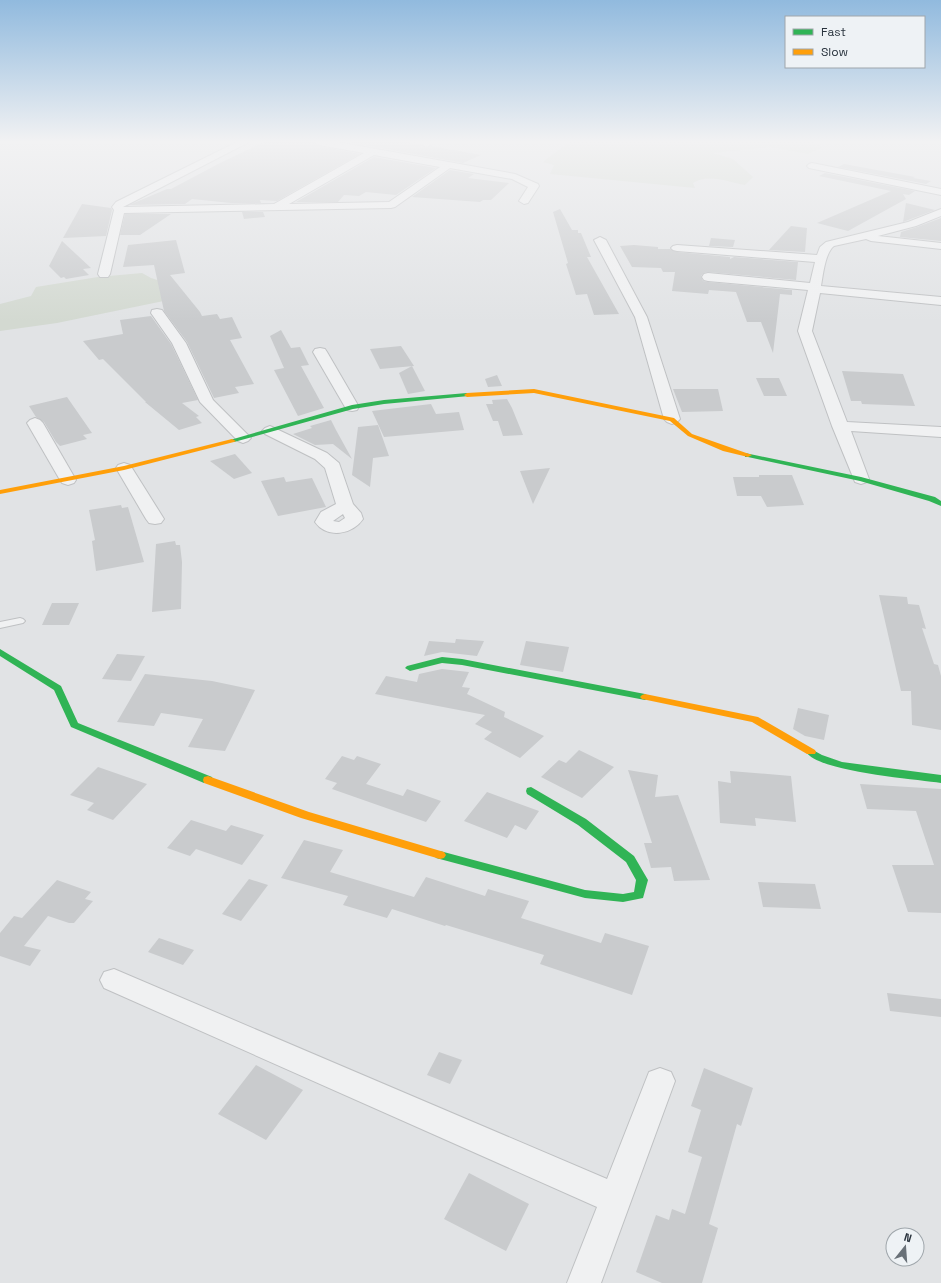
<svg xmlns="http://www.w3.org/2000/svg" width="941" height="1283" viewBox="0 0 941 1283" font-family="'Space Grotesk',sans-serif">
	<style>
		.green { fill: #d3d9d1 }
		.building { fill: #c9cbcd }
		.lines { fill: none; stroke-linecap: round; stroke-linejoin: round }
		.lane-casing { stroke: #bfc1c3; stroke-width: 2 }
		.street-casing { stroke: #bfc1c3; stroke-width: 2 }
		.lane { fill: #f0f1f2; fill-rule: evenodd }
		.street { fill: #f0f1f2; fill-rule: evenodd }
		.fast { fill: #30b455; fill-rule: evenodd }
		.slow { fill: #ff9f0a; fill-rule: evenodd }
	</style>
	<rect width="100%" height="100%" fill="#e1e3e5"/>
	<!-- green -->
	<g class="green">
		<path d="M570,142H813L823,147L808,154L770,147L713,153L733,159L753,177L745,185C729,182 708,173 693,183L695,188L550,174L554,165L543,162L561,148Z"/>
		<polygon points="142,273 151,278 167,283 183,297 57,323 0,331 0,304 31,296 36,287 98,277"/>
	</g>
	<!-- building -->
	<g class="building">
		<polygon points="264,142 314,142 319,146 360,154 277,201 260,200 261,203 231,203 192,199 185,204 129,205 167,189 171,189 220,163"/>
		<polygon points="348,142 409,142 426,148 431,146 481,155 463,163"/>
		<polygon points="374,157 436,168 396,195 366,192 359,196 344,195 338,202 296,202"/>
		<polygon points="844,164 915,177 913,178 931,181 926,184 838,167"/>
		<polygon points="450,170 474,174 468,178 509,183 491,200 483,200 480,202 412,197"/>
		<polygon points="825,173 915,191 909,195 903,194 906,199 848,231 817,223 891,191 819,176"/>
		<polygon points="906,203 935,210 903,222"/>
		<polygon points="82,204 111,208 112,210 106,236 63,238"/>
		<polygon points="560,209 572,230 578,230 578,233 581,233 591,257 587,257 619,314 594,315 587,294 576,295 566,264 568,263 553,212"/>
		<polygon points="242,212 263,212 265,217 244,219"/>
		<polygon points="125,214 171,214 140,235 120,235"/>
		<polygon points="941,218 941,241 900,237 901,232 917,227"/>
		<polygon points="791,226 807,228 805,252 769,250"/>
		<polygon points="711,238 735,240 733,247 709,246"/>
		<polygon points="176,240 185,273 170,275 200,312 202,316 217,314 220,319 232,317 242,338 230,340 254,384 235,387 239,393 214,398 187,342 164,311 154,265 123,267 128,245"/>
		<polygon points="62,241 91,268 83,269 89,275 66,279 64,277 61,278 49,266"/>
		<polygon points="634,245 658,247 658,249 670,249 677,252 730,257 730,259 734,257 798,262 796,280 708,272 704,273 701,276 703,281 708,282 792,290 792,295 780,294 773,353 761,322 747,322 736,292 709,290 708,294 672,291 675,272 663,272 661,268 632,267 620,246"/>
		<polygon points="151,316 171,344 198,400 182,403 199,416 196,417 202,423 179,430 145,402 146,402 103,359 99,360 83,341 123,334 120,320"/>
		<polygon points="281,330 291,348 300,347 309,365 301,366 324,408 298,416 274,370 284,368 270,336"/>
		<polygon points="401,346 414,366 380,369 370,349"/>
		<polygon points="412,366 425,391 408,394 399,373"/>
		<polygon points="842,371 903,374 915,406 862,404 861,401 851,401"/>
		<polygon points="497,375 502,386 488,387 485,379"/>
		<polygon points="756,378 779,378 787,396 764,396"/>
		<polygon points="673,389 718,389 723,411 682,412"/>
		<polygon points="67,397 92,433 83,435 87,439 60,446 56,442 44,422 36,417 29,406"/>
		<polygon points="507,399 512,408 523,435 503,436 498,421 493,421 486,404 493,404 492,400"/>
		<polygon points="431,404 436,414 459,412 464,430 384,437 372,411"/>
		<polygon points="331,420 336,430 352,459 333,444 315,445 293,434 312,428 310,426"/>
		<polygon points="378,425 389,456 373,458 370,487 352,475 358,427"/>
		<polygon points="235,454 252,473 234,479 210,461"/>
		<polygon points="550,468 533,504 520,471"/>
		<polygon points="759,475 792,475 804,505 767,507 761,496 737,496 733,477 759,477"/>
		<polygon points="284,477 286,482 312,478 326,507 278,516 261,481"/>
		<polygon points="121,505 122,508 128,507 144,562 96,571 92,541 95,540 89,510"/>
		<polygon points="175,541 176,545 180,545 182,562 181,609 152,612 156,544"/>
		<polygon points="879,595 907,597 908,604 919,605 926,629 922,628 934,664 938,665 941,676 941,730 912,725 911,691 901,691"/>
		<polygon points="52,603 79,603 69,625 42,625"/>
		<polygon points="456,639 484,641 477,656 442,652 424,656 429,641 455,643"/>
		<polygon points="526,641 569,647 563,672 520,665"/>
		<polygon points="117,654 145,656 131,681 102,679"/>
		<polygon points="442,669 469,672 462,687 470,688 467,694 505,712 504,717 544,736 520,758 484,739 492,732 475,724 485,715 375,694 386,676 417,682 419,674"/>
		<polygon points="145,674 212,681 255,690 225,751 188,747 203,719 161,713 154,726 117,722"/>
		<polygon points="798,708 829,715 824,740 805,736 793,729"/>
		<polygon points="579,750 614,767 582,798 541,777 559,760 566,763"/>
		<polygon points="342,756 354,760 357,756 381,764 366,784 403,796 407,789 441,801 426,822 332,789 337,783 325,779"/>
		<polygon points="98,767 147,784 113,820 87,810 94,803 70,795"/>
		<polygon points="628,770 658,775 655,797 678,795 710,880 674,881 671,867 651,868 644,843 652,843"/>
		<polygon points="730,771 791,776 796,822 755,818 756,826 720,823 718,781 731,783"/>
		<polygon points="860,784 941,789 941,913 908,912 892,865 934,865 916,811 867,809"/>
		<polygon points="487,792 539,811 526,830 515,825 507,838 464,821"/>
		<polygon points="191,820 226,831 231,825 264,835 242,865 196,849 190,856 167,848"/>
		<polygon points="304,840 343,850 330,872 414,897 426,877 485,896 488,889 529,901 521,918 601,943 605,933 649,946 632,995 540,964 544,955 446,925 445,926 392,909 387,918 343,905 348,896 281,878"/>
		<polygon points="249,879 268,885 241,921 222,914"/>
		<polygon points="57,880 91,892 85,899 93,901 74,923 69,923 48,916 24,946 41,950 30,966 0,956 0,933 14,916 22,918"/>
		<polygon points="758,882 815,884 821,909 763,907"/>
		<polygon points="159,938 194,950 183,965 148,952"/>
		<polygon points="887,993 941,999 941,1017 890,1011"/>
		<polygon points="439,1052 462,1060 450,1084 427,1075"/>
		<polygon points="256,1065 303,1090 266,1140 218,1114"/>
		<polygon points="704,1068 753,1088 741,1126 737,1124 709,1224 718,1228 702,1283 662,1283 636,1272 656,1215 669,1220 672,1209 685,1214 702,1157 688,1152 701,1110 691,1106"/>
		<polygon points="469,1173 529,1204 506,1251 444,1219"/>
	</g>
	<g class="lines">
		<defs>
			<polygon id="lane" points="20,618 23,619 25,621 23,623 0,628 0,622"/>
			<g id="street">
				<path d="M237,142H249L123,207L274,204L364,153L319,145L315,142H337L515,174L538,184L539,186L528,203L524,204L519,201L528,187L512,179L450,168L395,207L391,208L124,213L110,274L108,277H100L98,274L114,210L112,207L116,202ZM374,155L440,167L389,202L289,204Z"/>
				<polygon points="414,142 430,142 432,144 427,147"/>
				<polygon points="812,163 941,189 941,195 809,168 807,166 809,164"/>
				<path d="M941,209V216L916,226L878,236L941,243V249L871,241L866,239L834,246C825,253 823,275 821,286L941,297V305L820,293L812,331L847,422L941,427V437L851,431L869,479L867,482L861,484L855,482L832,426L798,331L808,290L708,281L704,280L702,277L704,274L708,273L810,283L815,262L677,251L673,250L671,248L673,246L677,245L817,255L820,247L826,242L908,222Z"/>
				<polygon points="600,237 606,240 647,317 680,419 677,422 672,424 667,422 664,419 635,317 594,240"/>
				<polygon points="157,309 162,310 186,343 213,400 251,438 248,441 243,443 238,441 200,402 172,343 151,313 152,310"/>
				<polygon points="320,348 325,349 327,352 359,407 357,410 352,411 347,410 345,407 313,352 315,349"/>
				<polygon points="35,418 40,420 43,423 76,480 74,483 68,485 62,483 60,480 27,423 30,420"/>
				<path d="M270,426L327,453L339,463L353,504L361,513L363,519C352,535 327,539 315,522L321,512L336,504L325,468L315,459L265,434L262,431L265,428ZM343,514L345,518L339,522L333,521Z"/>
				<polygon points="124,463 130,465 132,468 164,519 161,523 155,524 149,523 146,519 116,468 118,465"/>
				<polygon points="114,969 607,1179 649,1072 660,1068 671,1072 675,1081 601,1283 567,1283 597,1207 104,988 100,980 104,972"/>
			</g>
		</defs>
		<!-- lane casing -->
		<use href="#lane" class="lane-casing"/>
		<!-- street casing -->
		<use href="#street" class="street-casing"/>
		<!-- lane -->
		<use href="#lane" class="lane"/>
		<!-- street -->
		<use href="#street" class="street"/>
		<!-- fast -->
		<g class="fast">
			<polygon points="467,393 470,395 469,396 384,404 353,409 234,442 230,442 228,441 230,440 352,405 384,400"/>
			<polygon points="745,453 861,477 935,497 941,501 941,506 929,501 860,481 748,457 745,457"/>
			<polygon points="0,649 61,686 78,723 212,777 213,780 212,783 204,783 71,727 54,690 0,656"/>
			<polygon points="442,657 462,659 645,694 650,697 645,700 462,665 442,663 410,671 405,668 407,666"/>
			<path d="M811,749L822,755L842,762L941,775V783C915,779 819,772 806,752L807,750Z"/>
			<polygon points="531,787 586,819 634,856 648,880 643,898 623,902 585,898 436,858 434,855 436,852 440,851 585,890 623,894 634,892 636,880 626,862 578,825 527,794 526,791 527,788"/>
		</g>
		<!-- slow -->
		<g class="slow">
			<polygon points="534,389 674,418 692,434 752,455 748,457 723,451 688,436 670,421 534,393 467,397 464,395 467,393"/>
			<polygon points="232,439 236,441 234,442 124,470 0,494 0,490 124,466"/>
			<polygon points="645,694 758,717 815,750 816,752 815,754 807,754 752,722 642,699 640,697 642,695"/>
			<polygon points="208,776 309,812 444,852 446,855 444,858 440,859 301,818 204,783 203,780 204,777"/>
		</g>
	</g>
	<!-- sky -->
	<linearGradient id="sky" x2="0" y2="1"><stop stop-color="#91bade"/><stop offset="0.44" stop-color="#f2f2f3"/><stop offset="1" stop-color="#f2f2f3" stop-opacity="0"/></linearGradient>
	<rect width="941" height="322" fill="url(#sky)"/>
	<!-- legend -->
	<rect x="785" y="16" width="140" height="52" fill="#eef2f5" stroke="#9fa6ab"/>
	<rect x="793" y="29" width="20" height="6" fill="#30b455" stroke="#9fa6ab"/>
	<text x="821" y="36" font-size="12" fill="#29333d">Fast</text>
	<rect x="793" y="49" width="20" height="6" fill="#ff9f0a" stroke="#9fa6ab"/>
	<text x="821" y="56" font-size="12" fill="#29333d">Slow</text>
	<!-- north arrow -->
	<g transform="translate(905 1247) rotate(17)"><circle r="19" fill="#eef2f5" stroke="#9fa6ab"/>
	<path d="M0-3L7 15L0 10L-7 15Z" fill="#697178"/>
	<text y="-6" font-size="11" font-weight="bold" text-anchor="middle" fill="#29333d">N</text>
	</g>
</svg>
